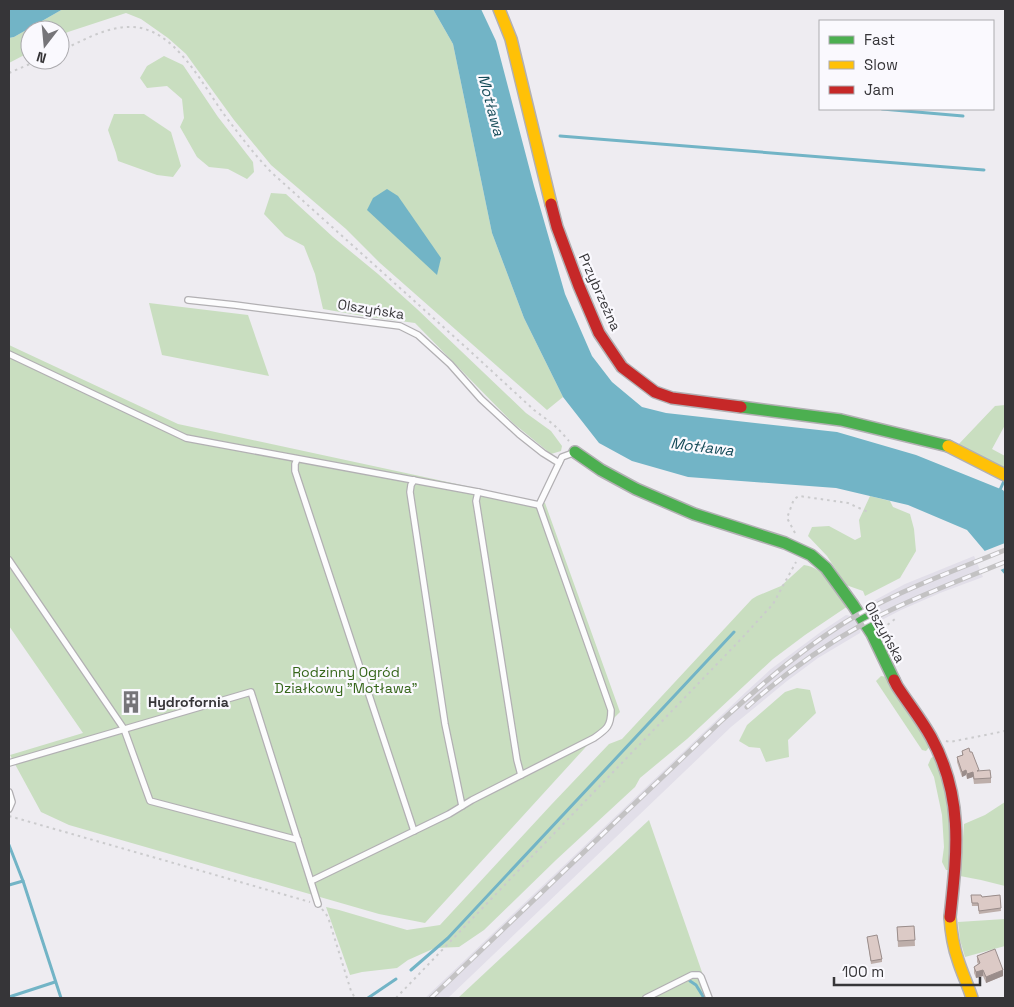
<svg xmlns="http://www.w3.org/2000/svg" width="1014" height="1007" viewBox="0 0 1014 1007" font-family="'Space Grotesk',sans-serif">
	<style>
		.built { fill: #e2dfe9 }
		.green { fill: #c9dec0 }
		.water { fill: #72b4c6 }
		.pier { fill: #eeecf1 }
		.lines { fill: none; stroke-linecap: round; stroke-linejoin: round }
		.stream { stroke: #72b4c6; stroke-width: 3 }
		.lane-casing { stroke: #b2b0b3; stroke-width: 8 }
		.fast-casing { stroke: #b2b0b3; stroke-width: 14 }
		.slow-casing { stroke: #b2b0b3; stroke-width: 14 }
		.jam-casing { stroke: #b2b0b3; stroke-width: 14 }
		.path { stroke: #cbcbcd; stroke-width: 2; stroke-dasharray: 2.5 4; stroke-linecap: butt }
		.lane { stroke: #fcfcfd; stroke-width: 5.5 }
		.fast { stroke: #4caf50; stroke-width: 11 }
		.slow { stroke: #ffc107; stroke-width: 11 }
		.jam { stroke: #c62828; stroke-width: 11 }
		.rail-casing { stroke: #c3c2c3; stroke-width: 5 }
		.rail { stroke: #faf9fe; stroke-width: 3; stroke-dasharray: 9; stroke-linecap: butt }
		.wall { fill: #bdaeaa }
		.shaded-wall { fill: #9a8d8b }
		.building { fill: #dccac6; stroke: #9a8d8b }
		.labels { text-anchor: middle; stroke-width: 4.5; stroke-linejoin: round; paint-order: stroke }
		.street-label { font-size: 14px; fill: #363538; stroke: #faf9fe }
		.park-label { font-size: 14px; fill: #36661a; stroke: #faf9fe }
		.poi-label { font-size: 14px; font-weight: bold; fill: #363538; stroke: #faf9fe; text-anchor: start }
		.water-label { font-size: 15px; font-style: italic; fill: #154b58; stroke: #faf9fe }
	</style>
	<rect width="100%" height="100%" fill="#eeecf1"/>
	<!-- built -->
	<g class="built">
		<polygon points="974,556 983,577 940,593 901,610 876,623 872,623 863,609 864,606 905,584"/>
		<polygon points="846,615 851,616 861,629 860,633 818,658 787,681 731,727 448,998 425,998 747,691 771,669 822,631"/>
	</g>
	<!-- green -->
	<g class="green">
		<polygon points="63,9 433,9 453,44 492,233 524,318 563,397 547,410 380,263 346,229 271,165 234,120 186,54 168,38 141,19 126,13 68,32 60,36 60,30 30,30 30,52 9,63 9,38 14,37"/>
		<polygon points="164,56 183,65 218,117 253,162 254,172 247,179 228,169 209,167 197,157 180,127 184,118 182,99 167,86 147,88 140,78 147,66"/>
		<polygon points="114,114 144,114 171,132 181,166 173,177 157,175 118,161 116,153 108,130"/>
		<polygon points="271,193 286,194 333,237 378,274 417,309 526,413 551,431 562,446 561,451 551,454 513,423 415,323 363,316 323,309 315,274 304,246 285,236 264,214"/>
		<polygon points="149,303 248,315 269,376 162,355"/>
		<polygon points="9,345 178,424 545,503 620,712 594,738 425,923 379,914 69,825 41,812 10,755 83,733 9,626"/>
		<polygon points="1005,405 1005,425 992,449 1005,456 1005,470 957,446 995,406"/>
		<polygon points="870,496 890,501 893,507 910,514 914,529 916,551 900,578 865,596 863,591 846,585 827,556 808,536 812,527 829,526 855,540 861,537 859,520"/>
		<path d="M804,565C824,567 837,591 848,606L805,635L773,659L687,739L640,778L635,787L556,860L484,930L459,947L435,948L408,960L397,968L362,972L350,975L326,907L339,910L407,930L440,925L551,805L609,744L622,739L752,599L757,596L781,586Z"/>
		<polygon points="881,676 887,677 931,745 926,751 922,750 876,681"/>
		<polygon points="797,688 810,690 816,713 788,740 789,757 766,762 760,748 749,747 739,741 747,725 785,692"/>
		<polygon points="936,755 951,807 951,870 946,870 942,862 944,847 942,815 934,777 928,765 931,758"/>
		<polygon points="1005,802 1005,886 981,880 960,876 964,824 985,815"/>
		<polygon points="649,820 711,998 458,998"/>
		<polygon points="1005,919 1005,946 965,957 960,940 958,922"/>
	</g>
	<!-- water -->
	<g class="water">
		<polygon points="9,9 63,9 14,37 9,38"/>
		<polygon points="433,9 481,9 496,41 534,186 565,294 592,356 612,382 642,407 666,413 837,432 916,455 1003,490 1005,493 1005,575 967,530 908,505 836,488 688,477 632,461 599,443 563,397 524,318 492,233 453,44"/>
		<polygon points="387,189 398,196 441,258 437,275 367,210 373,198"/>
	</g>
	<!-- pier -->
	<polygon class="pier" points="1005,543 1005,568 998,571 982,552"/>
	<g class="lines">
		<!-- stream -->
		<g class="stream">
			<polyline points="882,109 963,116"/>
			<polyline points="560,136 984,170"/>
			<polyline points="999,492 1004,481"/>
			<polyline points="9,845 23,881 61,998"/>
			<polyline points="9,885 23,881"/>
			<polyline points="411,970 448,938 734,632"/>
			<polyline points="690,981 696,985 704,998"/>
			<polyline points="9,997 55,982"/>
			<polyline points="368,998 396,979"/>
		</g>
		<defs>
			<g id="lane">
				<polyline points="188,300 235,305 400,326 418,335 450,364 481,399 519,434 543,453 559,463"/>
				<polyline points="9,354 186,438 478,492 539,505"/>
				<polyline points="297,459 295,464 295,471 414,831"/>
				<polyline points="414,480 411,485 410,492 445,724 462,806"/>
				<polyline points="478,492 476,501 477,507 517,760 521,775"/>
				<polyline points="9,560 124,729 150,801 298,840"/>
				<polyline points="9,763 251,692 318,904"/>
				<polyline points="9,792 12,802 9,809"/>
				<path d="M311,881L449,814L472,800L594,738C607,729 611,726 611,710L539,505L562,457L573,453"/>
				<polyline points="646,998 692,975 699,975 701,977 709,998"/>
			</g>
			<g id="fast">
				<polyline points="741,407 841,420 948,446"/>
				<polyline points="575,452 601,470 636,489 694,514 785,543 811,555 826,568 853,605 872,634 894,680"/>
			</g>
			<g id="slow">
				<polyline points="499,9 511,39 551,204"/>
				<polyline points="948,446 1005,475"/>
				<path d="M950,917C951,932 953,946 958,960C962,973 968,985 972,998"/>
			</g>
			<g id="jam">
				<polyline points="551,204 557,227 579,286 599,333 622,367 655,392 672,398 741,407"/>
				<path d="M894,680L897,686C908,703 921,719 931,737C964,797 957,852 950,917"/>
			</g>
		</defs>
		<!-- lane casing -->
		<use href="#lane" class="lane-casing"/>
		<!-- fast casing -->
		<use href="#fast" class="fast-casing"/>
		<!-- slow casing -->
		<use href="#slow" class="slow-casing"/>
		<!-- jam casing -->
		<use href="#jam" class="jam-casing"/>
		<!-- path -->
		<g class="path">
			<path d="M60,51C82,41 107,26 132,27C174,28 201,82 223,113C238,133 253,153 271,172L470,351L534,410L553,424L561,432L569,441"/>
			<polyline points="9,73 39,60"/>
			<polyline points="795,533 787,518 794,499 799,496 848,503 868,512"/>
			<polyline points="884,630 886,626 895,619"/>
			<polyline points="946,741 950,742 1005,731"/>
			<polyline points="9,816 310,902"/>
			<polyline points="322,909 328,917 351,991 355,998"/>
			<polyline points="396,998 742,638 773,604 796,562"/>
		</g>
		<!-- lane -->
		<use href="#lane" class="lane"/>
		<!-- fast -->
		<use href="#fast" class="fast"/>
		<!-- slow -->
		<use href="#slow" class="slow"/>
		<!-- jam -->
		<use href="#jam" class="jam"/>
		<defs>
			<g id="rail">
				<path d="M747,707C783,675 823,646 865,623C910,599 958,581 1005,562"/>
				<path d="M431,998L719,723C763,683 807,644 859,614C906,588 956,570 1005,550"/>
			</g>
		</defs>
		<!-- rail casing -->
		<use href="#rail" class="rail-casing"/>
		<!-- rail -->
		<use href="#rail" class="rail"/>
	</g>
	<!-- wall -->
	<g class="wall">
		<polygon points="122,695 140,707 131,712 122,698"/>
		<polygon points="962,751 979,771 991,778 991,783 974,784 973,777 967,779 966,775 962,777 957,762 957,757 962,755"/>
		<polygon points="971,895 982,897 1000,895 1001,911 979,914 978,906 972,906"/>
		<polygon points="914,926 915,946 898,947 897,927"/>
		<polygon points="867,937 882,959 882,962 871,964"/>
		<polygon points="977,956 1003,976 986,983 983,976 976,978 974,973 974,967 978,964 977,962"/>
	</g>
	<!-- shaded-wall -->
	<g class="shaded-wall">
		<polygon points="140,704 140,707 131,712 131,709"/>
		<polygon points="966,770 966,775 962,777 962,772"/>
		<polygon points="973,772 973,777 967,779 967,774"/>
		<polygon points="983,970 983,976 976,978 976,972"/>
		<polygon points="1003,970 1003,976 986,983 986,977"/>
	</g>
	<!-- building -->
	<g class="building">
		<polygon points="130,690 140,704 131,709 122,695"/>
		<polygon points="969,748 970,752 972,752 979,770 977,771 990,770 991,778 974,779 973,772 967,774 966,770 962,772 957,757 963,755 962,751"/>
		<polygon points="971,895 981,895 982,897 1000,895 1001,908 979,911 978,903 972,903"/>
		<polygon points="914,926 915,940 898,941 897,927"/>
		<polygon points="877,935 882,959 871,961 867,937"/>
		<polygon points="995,949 1003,970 986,977 983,970 976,972 974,967 980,963 977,956"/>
	</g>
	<!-- icons -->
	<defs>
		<symbol id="building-bare" viewBox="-9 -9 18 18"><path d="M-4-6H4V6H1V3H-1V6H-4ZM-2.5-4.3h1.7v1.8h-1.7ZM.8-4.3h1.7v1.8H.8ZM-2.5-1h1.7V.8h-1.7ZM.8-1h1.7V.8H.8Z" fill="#767579" stroke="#faf9fe" stroke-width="2.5" paint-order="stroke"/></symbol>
	</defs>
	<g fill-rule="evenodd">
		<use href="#building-bare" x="115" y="686" width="32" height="32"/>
	</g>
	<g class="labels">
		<!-- street labels -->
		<g class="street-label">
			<text transform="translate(600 292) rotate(66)" y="5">Przybrzeżna</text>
			<text transform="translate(371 309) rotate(9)" y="5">Olszyńska</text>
			<text transform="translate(885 632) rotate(61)" y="5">Olszyńska</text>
		</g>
		<!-- park labels -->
		<g class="park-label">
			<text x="346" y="677">Rodzinny Ogród<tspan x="346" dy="16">Działkowy "Motława"</tspan></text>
		</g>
		<!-- poi labels -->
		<g class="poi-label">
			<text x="148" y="707">Hydrofornia</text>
		</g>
		<!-- water labels -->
		<g class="water-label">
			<text transform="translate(491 105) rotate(75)" y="5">Motława</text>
			<text transform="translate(702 447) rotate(7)" y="5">Motława</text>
		</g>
	</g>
	<!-- border -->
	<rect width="1014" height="1007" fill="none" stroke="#363538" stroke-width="20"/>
	<!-- legend -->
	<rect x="819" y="20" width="175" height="90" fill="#faf9fe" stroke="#acabaf"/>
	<rect x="829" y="36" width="25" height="8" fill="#4caf50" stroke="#acabaf"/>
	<text x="864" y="45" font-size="15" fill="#363538">Fast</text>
	<rect x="829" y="61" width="25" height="8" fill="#ffc107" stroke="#acabaf"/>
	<text x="864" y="70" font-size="15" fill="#363538">Slow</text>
	<rect x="829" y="86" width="25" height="8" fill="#c62828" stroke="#acabaf"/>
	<text x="864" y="95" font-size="15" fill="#363538">Jam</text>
	<!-- north arrow -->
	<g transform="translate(45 45) rotate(196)"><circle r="24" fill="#faf9fe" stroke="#acabaf"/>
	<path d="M0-4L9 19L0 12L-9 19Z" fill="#767579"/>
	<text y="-8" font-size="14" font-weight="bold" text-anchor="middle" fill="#363538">N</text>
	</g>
	<!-- scale -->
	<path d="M834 977v8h146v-8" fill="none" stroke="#363538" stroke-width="2.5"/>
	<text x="842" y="977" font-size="15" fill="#363538" stroke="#faf9fe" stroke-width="4" paint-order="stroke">100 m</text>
</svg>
